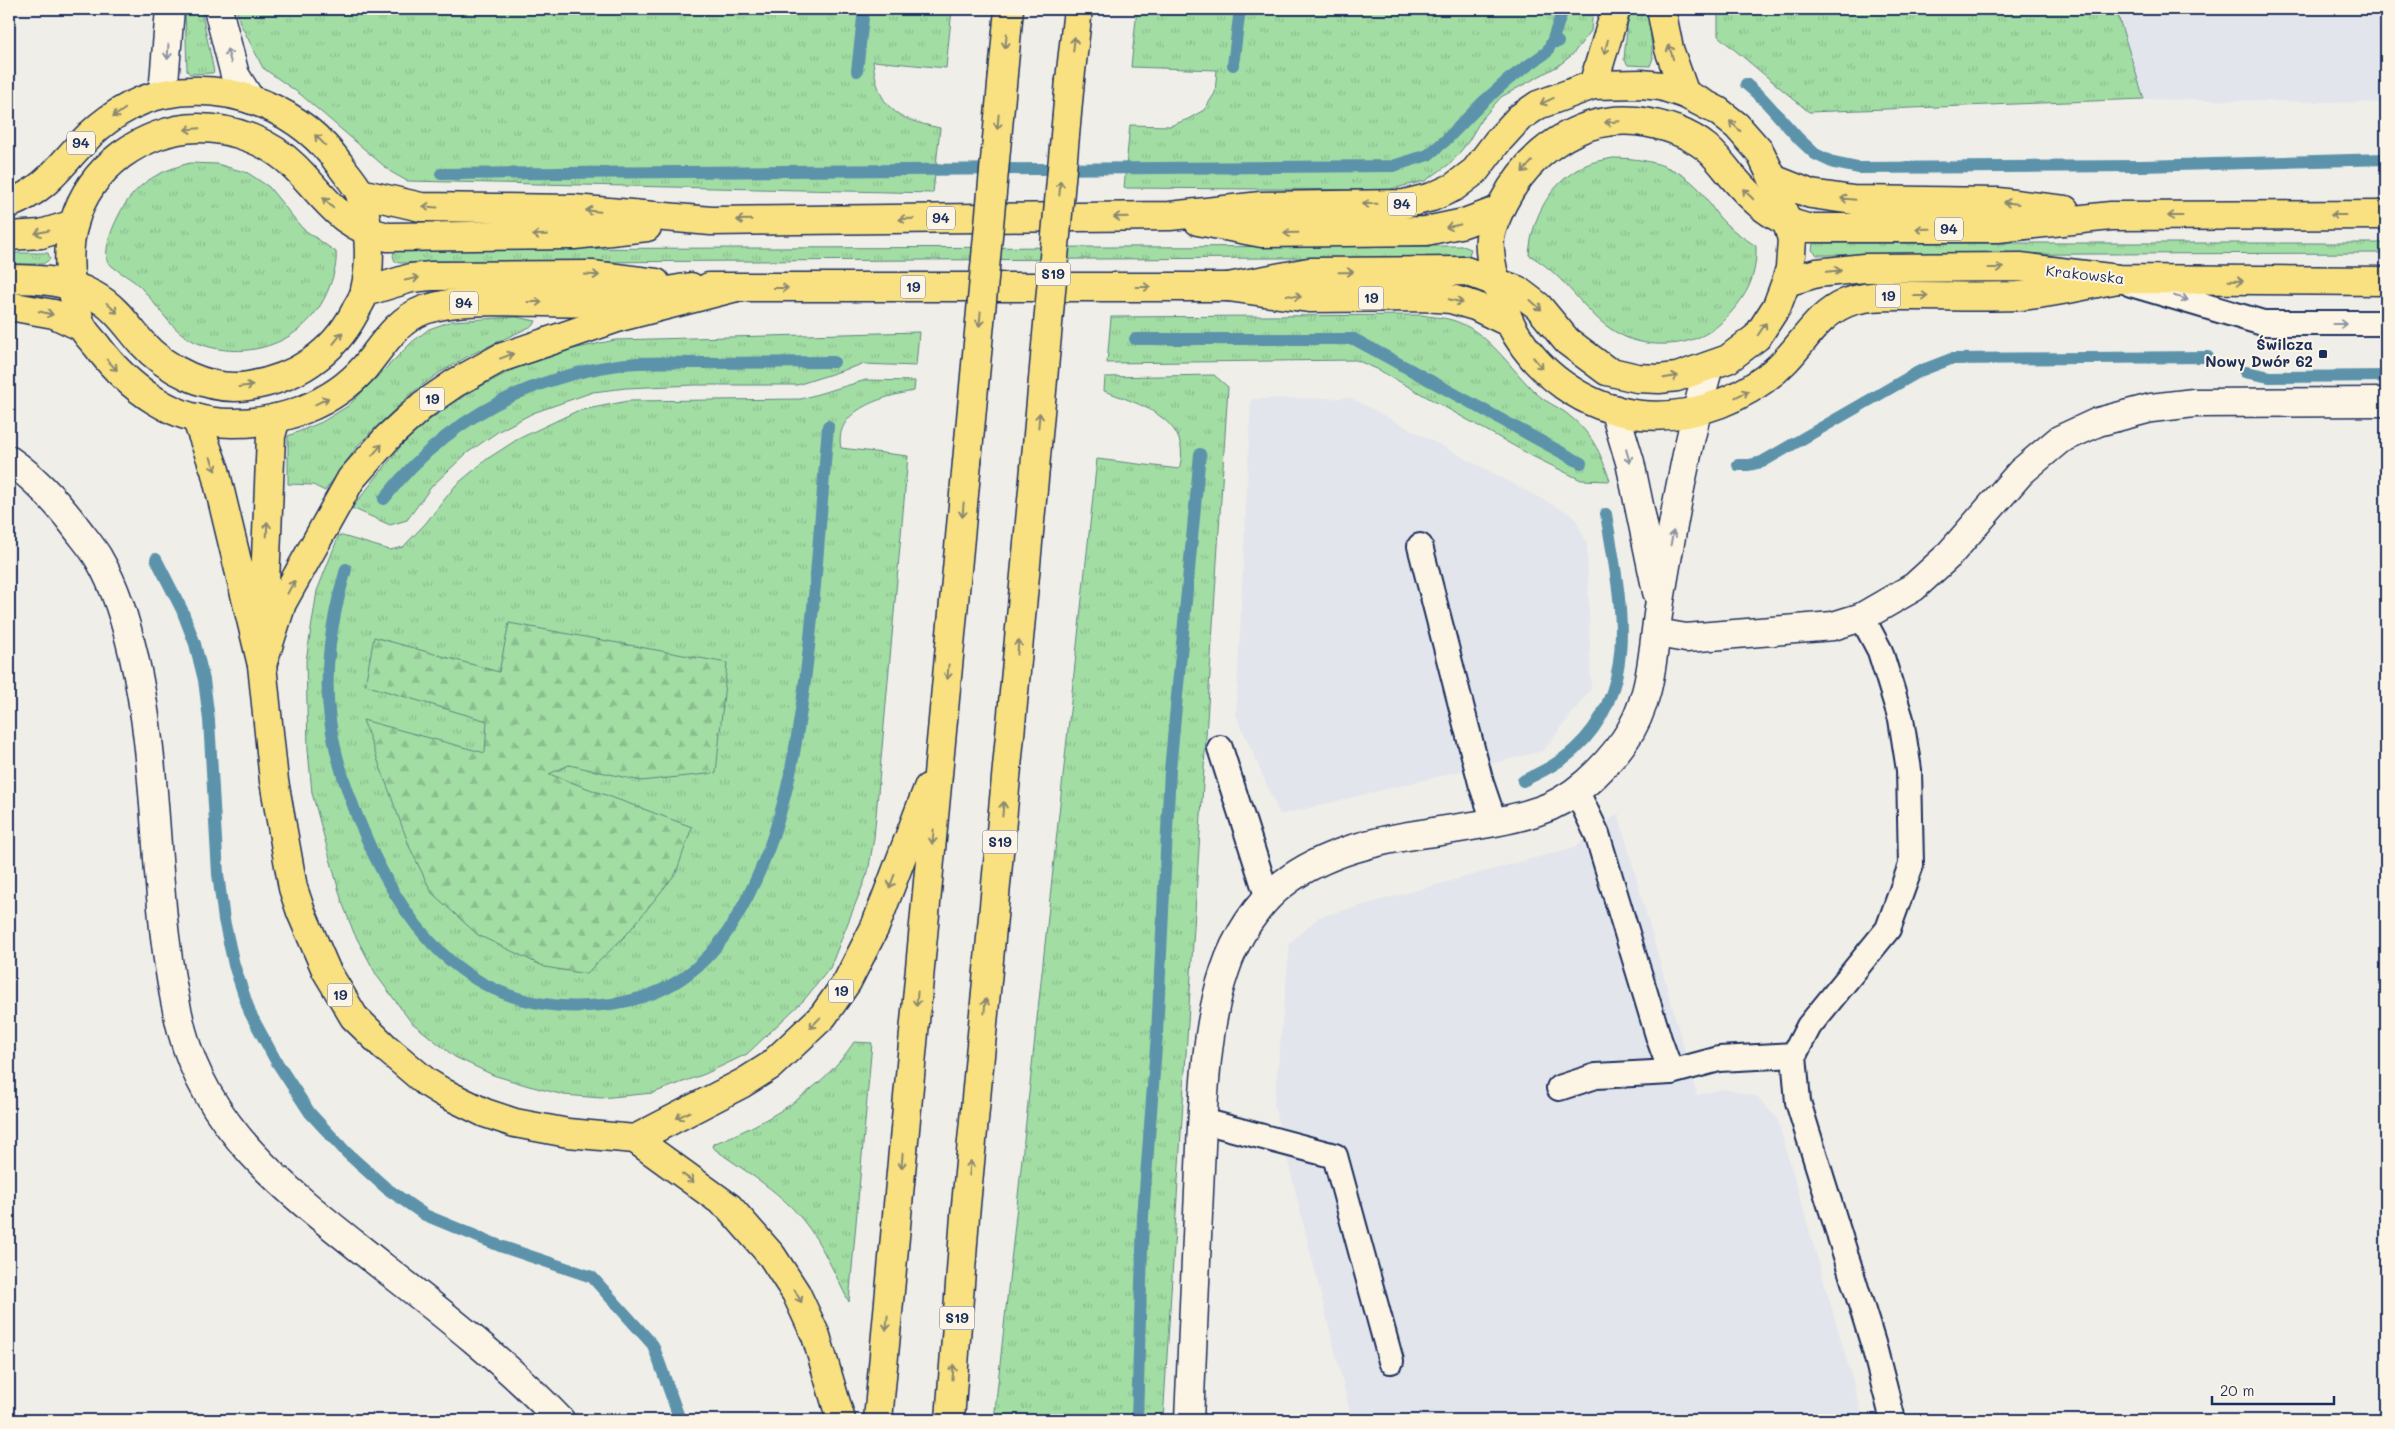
<svg xmlns="http://www.w3.org/2000/svg" width="2395" height="1429" viewBox="0 0 2395 1429" font-family="Mali,sans-serif">
	<style>
		.built { fill: #e2e5ec }
		.grass { fill: url(#grass-tufts); stroke: #5e8680 }
		.forest { fill: url(#forest-firs); stroke: #5e8680 }
		.lines { fill: none; stroke-linecap: round; stroke-linejoin: round }
		.stream { stroke: #5b93ab; stroke-width: 12 }
		.service-casing { stroke: #1b2f5e; stroke-width: 28 }
		.minor-casing { stroke: #1b2f5e; stroke-width: 31 }
		.primary-casing { stroke: #1b2f5e; stroke-width: 31 }
		.motorway-casing { stroke: #1b2f5e; stroke-width: 31 }
		.service { stroke: #fcf5e5; stroke-width: 24 }
		.minor { stroke: #fcf5e5; stroke-width: 28 }
		.primary { stroke: #f9e181; stroke-width: 28 }
		.motorway { stroke: #f9e181; stroke-width: 28 }
		.motorway-bridge-casing { stroke: #1b2f5e; stroke-width: 31; stroke-linecap: butt }
		.motorway-bridge { stroke: #f9e181; stroke-width: 28 }
		.oneway { stroke: #8a8870 }
		.oneway2 { stroke: #8c92a2 }
		.poi-dot { fill: #1b2f5e; stroke: #fcf5e5; stroke-width: 2 }
		.labels { text-anchor: middle; stroke-width: 4; stroke-linejoin: round; paint-order: stroke }
		.shield { fill: #fcf5e5; stroke: #5e6a86; stroke-width: 1 }
		.shield-label { font-size: 14px; font-weight: bold; fill: #1b2f5e }
		.street-label { font-size: 15px; fill: #1b2f5e; stroke: #fcf5e5 }
		.poi-label { font-size: 15px; font-weight: bold; fill: #1b2f5e; stroke: #fcf5e5; text-anchor: end }
	</style>
	<defs>
		<pattern id="grass-tufts" width="24" height="20" patternUnits="userSpaceOnUse" patternTransform="scale(1.25)"><rect width="24" height="20" fill="#a2dda3"/><path d="M3 7l-1-3M5 7V3M7 7l1-3M15 17l-1-3M17 17v-4M19 17l1-3" fill="none" stroke="#8bbe8f"/></pattern>
		<pattern id="forest-firs" width="22" height="20" patternUnits="userSpaceOnUse" patternTransform="scale(1.25)"><rect width="22" height="20" fill="#a2dda3"/><path d="M5 1l3.5 6h-7zM16 11l3.5 6h-7z" fill="#8bbe8f"/></pattern>
	</defs>
	<rect width="100%" height="100%" fill="#f0eee8"/>
	<filter id="ink" filterUnits="userSpaceOnUse"><feTurbulence type="fractalNoise" baseFrequency=".02" numOctaves="2"/><feDisplacementMap in="SourceGraphic" scale="10" xChannelSelector="R" yChannelSelector="G"/><feConvolveMatrix kernelMatrix="1 2 1 2 8 2 1 2 1" color-interpolation-filters="sRGB"/></filter>
	<g filter="url(#ink)">
		<!-- built -->
		<g class="built">
			<polygon points="2116,9 2386,9 2386,103 2144,99"/>
			<polygon points="1351,398 1574,516 1587,543 1591,689 1543,751 1280,815 1236,715 1251,399"/>
			<polygon points="1618,813 1697,1095 1723,1089 1756,1096 1777,1118 1864,1420 1352,1420 1274,1105 1290,943 1319,917 1575,847"/>
		</g>
		<!-- grass -->
		<g class="grass">
			<polygon points="185,9 201,9 214,72 212,73 190,74 187,71"/>
			<path d="M236,9H952L946,68L873,61C878,108 895,119 940,128L933,193L407,181L391,172L300,94L263,68L240,23Z"/>
			<polygon points="1137,9 1593,9 1591,31 1572,55 1558,66 1501,97 1481,120 1468,142 1451,163 1425,181 1387,190 1124,188 1130,125 1170,126 1188,119 1204,110 1215,93 1217,70 1131,67"/>
			<polygon points="1629,9 1648,9 1653,58 1650,66 1628,65 1624,59"/>
			<polygon points="1718,9 2116,9 2144,99 1809,112 1718,36"/>
			<path d="M1613,158C1645,158 1677,165 1700,190C1707,198 1712,209 1720,218C1730,229 1744,238 1756,246C1757,280 1745,299 1721,323C1707,336 1688,343 1669,344C1594,348 1583,285 1529,255C1532,216 1551,181 1586,165C1594,161 1604,160 1613,158Z"/>
			<path d="M190,163L217,164L248,173L269,187L302,228L336,252C337,263 334,275 330,285C311,340 252,363 200,344C170,333 158,303 137,284C128,276 114,270 107,261C105,249 110,234 115,223C131,187 152,173 190,163Z"/>
			<polygon points="1816,243 2386,243 2386,253 1817,255 1812,250 1813,244"/>
			<polygon points="1463,246 1471,249 1469,255 1451,257 400,263 395,262 393,255 396,250 405,249"/>
			<polygon points="9,253 48,253 50,259 43,264 9,264"/>
			<path d="M1422,315C1431,317 1442,317 1452,320C1489,331 1510,369 1537,394C1545,402 1557,406 1566,413C1592,433 1600,451 1610,481L1581,480L1532,456L1377,369L1356,360L1107,363L1111,317Z"/>
			<polygon points="516,317 536,321 534,325 472,354 439,373 412,393 359,444 325,491 313,485 288,484 288,436 322,422 348,406 412,342 429,329 452,321"/>
			<polygon points="919,332 916,366 863,364 797,385 694,385 626,388 593,392 533,413 499,431 467,453 432,486 407,520 390,525 352,508 401,446 422,425 470,392 516,368 554,353 615,340"/>
			<path d="M1214,375L1228,387L1163,1420H994L1097,459L1179,469C1194,420 1138,403 1104,391L1105,377Z"/>
			<path d="M866,380L915,381L914,391C885,396 833,409 841,448L908,456L874,838L868,872L830,968L804,1000L747,1054L705,1074L653,1093L601,1098L564,1095L529,1086L493,1075L455,1057L411,1022L377,976L354,933L342,902L312,793L308,750L306,661L317,591L339,535L390,550L403,547L425,524L456,485L487,459L518,439L577,411L628,401L801,399Z"/>
			<path d="M854,1042L872,1043L849,1302C835,1275 822,1243 802,1219C778,1189 742,1170 712,1147L713,1144C767,1123 822,1091 854,1042Z"/>
		</g>
		<!-- forest -->
		<polygon class="forest" points="509,623 727,663 716,773 641,781 569,765 549,774 692,827 676,873 627,934 586,974 545,967 478,935 432,893 410,848 363,720 485,753 487,721 365,685 374,637 499,672"/>
		<g class="lines">
			<!-- stream -->
			<g class="stream">
				<polyline points="1558,42 1552,42 1563,9"/>
				<polyline points="1233,65 1240,9"/>
				<polyline points="857,71 864,9"/>
				<polyline points="1746,84 1763,99 1799,139 1815,154 1834,163 1858,168 2141,166 2386,159"/>
				<polyline points="441,174 1393,166 1428,155 1445,141 1483,102 1509,79 1547,52 1552,42"/>
				<polyline points="1135,339 1354,339 1581,463"/>
				<polyline points="2245,372 2270,377 2386,376"/>
				<polyline points="1738,465 1749,465 1762,462 1920,371 1951,359 2208,357"/>
				<path d="M384,499C443,423 523,379 618,365C645,361 674,363 701,363C745,363 790,362 834,362"/>
				<polyline points="156,559 182,610 195,644 204,680 209,720 218,874 224,920 234,965 250,1013 276,1061 310,1113 347,1153 386,1188 425,1215 500,1246 592,1277 653,1345 680,1420"/>
				<path d="M346,569C332,618 323,668 330,720C335,759 349,798 365,835C409,939 479,1018 602,1005C657,1000 697,977 728,931C784,845 798,746 809,647C817,573 822,499 828,426"/>
				<path d="M1523,781C1541,772 1560,763 1575,749C1643,686 1619,594 1606,514"/>
				<polyline points="1137,1420 1143,1216 1157,1034 1170,770 1200,454"/>
			</g>
			<defs>
				<g id="service">
					<polyline points="2131,284 2263,323 2386,323"/>
					<polyline points="1420,546 1481,783 1494,821"/>
					<polyline points="1862,617 1880,651 1901,719 1909,770 1911,865 1888,929 1809,1026 1794,1055 1798,1102 1873,1343 1893,1420"/>
					<polyline points="1220,748 1268,899"/>
					<polyline points="1576,790 1597,834 1659,1039 1671,1072"/>
					<polyline points="1559,1088 1596,1076 1671,1072 1719,1059 1794,1055"/>
					<polyline points="1203,1121 1335,1156 1391,1361"/>
				</g>
				<g id="minor">
					<polyline points="218,9 235,75 250,99"/>
					<polyline points="163,94 170,9"/>
					<polyline points="1614,409 1630,462 1657,592"/>
					<path d="M9,460C35,478 56,501 75,526C83,537 93,548 99,559C116,588 125,620 133,653C163,777 150,907 182,1031C210,1138 301,1201 383,1267C445,1315 506,1363 560,1420"/>
					<polyline points="1657,633 1686,638 1833,626 1862,617 1914,587 1948,556 2021,472 2059,440 2098,422 2151,408 2194,403 2386,402"/>
					<path d="M1189,1420C1192,1336 1196,1252 1200,1168C1203,1107 1205,1027 1225,970C1235,939 1257,903 1284,883C1324,852 1378,840 1427,833C1463,827 1503,823 1538,811C1573,800 1603,770 1624,741C1654,699 1652,649 1660,601C1673,523 1687,442 1709,366"/>
				</g>
				<g id="primary">
					<polyline points="1773,179 1811,194 1853,200 1998,202 2065,210"/>
					<polyline points="360,193 421,207 574,209 711,221 1170,216 1261,206 1404,204 1432,197 1454,187 1475,171 1497,142 1519,118 1538,105 1593,85 1641,84 1661,86 1685,94 1718,111 1737,126 1760,152 1773,179 1792,239 1790,268 1786,282 1777,306 1757,337 1728,359 1677,377 1659,379 1637,378 1607,371 1567,341 1538,306 1517,290 1466,271 1309,272 1228,287"/>
					<path d="M9,204C46,189 56,170 82,143C103,120 133,100 164,94C233,81 301,110 341,166C347,175 357,185 360,194C369,223 372,261 365,290C364,298 358,305 355,312C333,354 295,379 248,386C210,392 166,370 141,342C126,324 114,306 93,295C66,280 39,279 9,279"/>
					<polyline points="1198,221 1262,233 1426,231 1464,223 1499,210"/>
					<path d="M647,227L574,235L388,237C340,227 327,199 295,167C270,142 234,128 198,128C171,128 143,139 121,155C72,192 60,248 76,305C78,312 79,321 82,327C86,334 92,340 97,346C129,389 176,423 231,423C280,424 333,404 365,367C382,346 397,320 424,310C470,294 541,305 590,302C624,300 658,292 691,287"/>
					<polyline points="9,236 41,234 74,224"/>
					<path d="M2118,279C2085,285 2051,294 2018,296C1982,297 1946,296 1911,296C1890,296 1865,295 1846,303C1818,315 1806,339 1786,360C1750,398 1693,420 1641,415C1585,409 1535,373 1510,323C1506,314 1503,304 1500,295C1494,277 1488,256 1490,237C1492,226 1498,213 1503,203C1528,154 1577,116 1636,121C1662,124 1687,132 1707,148C1716,156 1724,166 1731,175C1753,201 1773,220 1807,228H1998L2111,216L2386,215"/>
					<polyline points="1786,282 1817,273 1864,268 2020,267 2118,279 2386,281"/>
					<polyline points="709,287 1228,287 1309,298 1424,297 1451,299 1475,306 1510,323"/>
					<polyline points="365,292 411,278 431,276 592,275 656,283"/>
					<polyline points="9,306 54,314 82,327"/>
				</g>
				<g id="motorway">
					<polyline points="1661,9 1669,49 1685,94"/>
					<polyline points="1003,74 1009,9"/>
					<polyline points="1070,80 1078,9"/>
					<polyline points="1593,85 1616,9"/>
					<polyline points="196,418 215,470 262,665 274,781 293,888 301,912 326,970 354,1017 386,1048 426,1082 444,1093 485,1113 515,1123 568,1133 635,1139 729,1207 772,1256 796,1293 816,1336 841,1420"/>
					<polyline points="263,631 271,436 276,418"/>
					<polyline points="262,665 282,603 351,479 388,437 423,405 455,383 500,358 620,317 733,288"/>
					<polyline points="635,1139 743,1083 770,1066 823,1016 847,982 875,927 928,788"/>
					<polyline points="878,1420 967,462"/>
					<polyline points="950,1420 965,1216 1035,468"/>
				</g>
			</defs>
			<!-- service casing -->
			<use href="#service" class="service-casing"/>
			<!-- minor casing -->
			<use href="#minor" class="minor-casing"/>
			<!-- primary casing -->
			<use href="#primary" class="primary-casing"/>
			<!-- motorway casing -->
			<use href="#motorway" class="motorway-casing"/>
			<!-- service -->
			<use href="#service" class="service"/>
			<!-- minor -->
			<use href="#minor" class="minor"/>
			<!-- primary -->
			<use href="#primary" class="primary"/>
			<!-- motorway -->
			<use href="#motorway" class="motorway"/>
			<defs>
				<g id="motorway-bridge">
					<polyline points="967,462 1003,74"/>
					<polyline points="1035,468 1070,80"/>
				</g>
			</defs>
			<!-- motorway-bridge casing -->
			<use href="#motorway-bridge" class="motorway-bridge-casing"/>
			<!-- motorway-bridge -->
			<use href="#motorway-bridge" class="motorway-bridge"/>
		</g>
		<!-- one-way arrows -->
		<defs><path id="oneway-shaft" d="M-6 0H5M1.5-3L5.5 0L1.5 3" fill="none" stroke-width="1.6" stroke-linecap="round" stroke-linejoin="round" transform="scale(1.25)"/></defs>
		<g class="oneway">
			<use href="#oneway-shaft" transform="translate(1006 41) rotate(96)"/>
			<use href="#oneway-shaft" transform="translate(1074 44) rotate(-84)"/>
			<use href="#oneway-shaft" transform="translate(1606 47) rotate(105)"/>
			<use href="#oneway-shaft" transform="translate(1671 52) rotate(-107)"/>
			<use href="#oneway-shaft" transform="translate(1547 101) rotate(156)"/>
			<use href="#oneway-shaft" transform="translate(119 113) rotate(145)"/>
			<use href="#oneway-shaft" transform="translate(998 122) rotate(95)"/>
			<use href="#oneway-shaft" transform="translate(1612 122) rotate(175)"/>
			<use href="#oneway-shaft" transform="translate(1735 126) rotate(-137)"/>
			<use href="#oneway-shaft" transform="translate(192 129) rotate(175)"/>
			<use href="#oneway-shaft" transform="translate(320 140) rotate(-135)"/>
			<use href="#oneway-shaft" transform="translate(1527 167) rotate(132)"/>
			<use href="#oneway-shaft" transform="translate(1060 188) rotate(-85)"/>
			<use href="#oneway-shaft" transform="translate(1748 194) rotate(-135)"/>
			<use href="#oneway-shaft" transform="translate(1848 199) rotate(-174)"/>
			<use href="#oneway-shaft" transform="translate(328 203) rotate(-135)"/>
			<use href="#oneway-shaft" transform="translate(2011 203) rotate(-173)"/>
			<use href="#oneway-shaft" transform="translate(1370 204) rotate(179)"/>
			<use href="#oneway-shaft" transform="translate(430 207) rotate(-176)"/>
			<use href="#oneway-shaft" transform="translate(593 211) rotate(-175)"/>
			<use href="#oneway-shaft" transform="translate(2338 215) rotate(180)"/>
			<use href="#oneway-shaft" transform="translate(2175 216) rotate(180)"/>
			<use href="#oneway-shaft" transform="translate(1121 217) rotate(179)"/>
			<use href="#oneway-shaft" transform="translate(906 219) rotate(179)"/>
			<use href="#oneway-shaft" transform="translate(744 220) rotate(179)"/>
			<use href="#oneway-shaft" transform="translate(1453 226) rotate(169)"/>
			<use href="#oneway-shaft" transform="translate(1923 229) rotate(179)"/>
			<use href="#oneway-shaft" transform="translate(42 232) rotate(169)"/>
			<use href="#oneway-shaft" transform="translate(1291 233) rotate(179)"/>
			<use href="#oneway-shaft" transform="translate(540 235) rotate(179)"/>
			<use href="#oneway-shaft" transform="translate(1996 268)"/>
			<use href="#oneway-shaft" transform="translate(1834 271) rotate(-5)"/>
			<use href="#oneway-shaft" transform="translate(1346 272) rotate(-1)"/>
			<use href="#oneway-shaft" transform="translate(592 275) rotate(3)"/>
			<use href="#oneway-shaft" transform="translate(412 279) rotate(-11)"/>
			<use href="#oneway-shaft" transform="translate(2236 281) rotate(1)"/>
			<use href="#oneway-shaft" transform="translate(1143 287)"/>
			<use href="#oneway-shaft" transform="translate(781 288)"/>
			<use href="#oneway-shaft" transform="translate(1294 296) rotate(8)"/>
			<use href="#oneway-shaft" transform="translate(1921 296)"/>
			<use href="#oneway-shaft" transform="translate(1456 301) rotate(14)"/>
			<use href="#oneway-shaft" transform="translate(535 302)"/>
			<use href="#oneway-shaft" transform="translate(1536 305) rotate(42)"/>
			<use href="#oneway-shaft" transform="translate(112 308) rotate(43)"/>
			<use href="#oneway-shaft" transform="translate(46 313) rotate(13)"/>
			<use href="#oneway-shaft" transform="translate(980 319) rotate(95)"/>
			<use href="#oneway-shaft" transform="translate(1762 329) rotate(-56)"/>
			<use href="#oneway-shaft" transform="translate(338 338) rotate(-52)"/>
			<use href="#oneway-shaft" transform="translate(507 356) rotate(-21)"/>
			<use href="#oneway-shaft" transform="translate(1538 363) rotate(50)"/>
			<use href="#oneway-shaft" transform="translate(112 365) rotate(46)"/>
			<use href="#oneway-shaft" transform="translate(1671 377) rotate(-9)"/>
			<use href="#oneway-shaft" transform="translate(246 386) rotate(-7)"/>
			<use href="#oneway-shaft" transform="translate(1742 394) rotate(-26)"/>
			<use href="#oneway-shaft" transform="translate(322 401) rotate(-26)"/>
			<use href="#oneway-shaft" transform="translate(1039 420) rotate(-85)"/>
			<use href="#oneway-shaft" transform="translate(377 450) rotate(-49)"/>
			<use href="#oneway-shaft" transform="translate(213 464) rotate(70)"/>
			<use href="#oneway-shaft" transform="translate(963 510) rotate(95)"/>
			<use href="#oneway-shaft" transform="translate(267 529) rotate(-88)"/>
			<use href="#oneway-shaft" transform="translate(291 587) rotate(-62)"/>
			<use href="#oneway-shaft" transform="translate(1018 647) rotate(-85)"/>
			<use href="#oneway-shaft" transform="translate(948 672) rotate(95)"/>
			<use href="#oneway-shaft" transform="translate(1003 809) rotate(-85)"/>
			<use href="#oneway-shaft" transform="translate(933 837) rotate(95)"/>
			<use href="#oneway-shaft" transform="translate(892 881) rotate(111)"/>
			<use href="#oneway-shaft" transform="translate(917 999) rotate(95)"/>
			<use href="#oneway-shaft" transform="translate(985 1006) rotate(-85)"/>
			<use href="#oneway-shaft" transform="translate(815 1023) rotate(134)"/>
			<use href="#oneway-shaft" transform="translate(683 1115) rotate(153)"/>
			<use href="#oneway-shaft" transform="translate(902 1161) rotate(95)"/>
			<use href="#oneway-shaft" transform="translate(970 1168) rotate(-85)"/>
			<use href="#oneway-shaft" transform="translate(688 1178) rotate(36)"/>
			<use href="#oneway-shaft" transform="translate(798 1296) rotate(61)"/>
			<use href="#oneway-shaft" transform="translate(887 1323) rotate(95)"/>
			<use href="#oneway-shaft" transform="translate(953 1372) rotate(-86)"/>
		</g>
		<g class="oneway2">
			<use href="#oneway-shaft" transform="translate(168 52) rotate(93)"/>
			<use href="#oneway-shaft" transform="translate(229 56) rotate(-107)"/>
			<use href="#oneway-shaft" transform="translate(2181 298) rotate(17)"/>
			<use href="#oneway-shaft" transform="translate(2340 324)"/>
			<use href="#oneway-shaft" transform="translate(1628 456) rotate(74)"/>
			<use href="#oneway-shaft" transform="translate(1672 538) rotate(-79)"/>
		</g>
	</g>
	<!-- markers -->
	<rect class="poi-dot" x="2318" y="349" width="10" height="10" rx="2.5"/>
	<g class="labels">
		<!-- shield labels -->
		<g class="shield">
			<rect x="67" y="131.5" width="28" height="23" rx="4"/>
			<rect x="1388" y="192.5" width="28" height="23" rx="4"/>
			<rect x="927" y="206.5" width="28" height="23" rx="4"/>
			<rect x="1935" y="217.5" width="28" height="23" rx="4"/>
			<rect x="1035.5" y="262.5" width="35" height="23" rx="4"/>
			<rect x="900.5" y="275.5" width="25" height="23" rx="4"/>
			<rect x="1875.5" y="284.5" width="25" height="23" rx="4"/>
			<rect x="1358.5" y="286.5" width="25" height="23" rx="4"/>
			<rect x="450" y="291.5" width="28" height="23" rx="4"/>
			<rect x="419.5" y="387.5" width="25" height="23" rx="4"/>
			<rect x="982.5" y="830.5" width="35" height="23" rx="4"/>
			<rect x="828.5" y="979.5" width="25" height="23" rx="4"/>
			<rect x="327.5" y="983.5" width="25" height="23" rx="4"/>
			<rect x="939.5" y="1306.5" width="35" height="23" rx="4"/>
		</g>
		<g class="shield-label">
			<text x="81" y="148">94</text>
			<text x="1402" y="209">94</text>
			<text x="941" y="223">94</text>
			<text x="1949" y="234">94</text>
			<text x="1053" y="279">S19</text>
			<text x="913" y="292">19</text>
			<text x="1888" y="301">19</text>
			<text x="1371" y="303">19</text>
			<text x="464" y="308">94</text>
			<text x="432" y="404">19</text>
			<text x="1000" y="847">S19</text>
			<text x="841" y="996">19</text>
			<text x="340" y="1000">19</text>
			<text x="957" y="1323">S19</text>
		</g>
		<!-- street labels -->
		<g class="street-label">
			<text transform="translate(2085 275) rotate(6)" y="5">Krakowska</text>
		</g>
		<!-- poi labels -->
		<g class="poi-label">
			<text x="2313" y="350">Świlcza<tspan x="2313" dy="17">Nowy Dwór 62</tspan></text>
		</g>
	</g>
	<!-- margin -->
	<rect width="2395" height="1429" fill="none" stroke="#fcf5e5" stroke-width="30"/>
	<rect x="15" y="15" width="2365" height="1399" fill="none" stroke="#1b2f5e" stroke-width="2" filter="url(#ink)"/>
	<!-- scale -->
	<path d="M2212 1396v8h122v-8" fill="none" stroke="#1b2f5e" stroke-width="2.5"/>
	<text x="2220" y="1396" font-size="15" fill="#1b2f5e" stroke="#fcf5e5" stroke-width="4" paint-order="stroke">20 m</text>
</svg>
